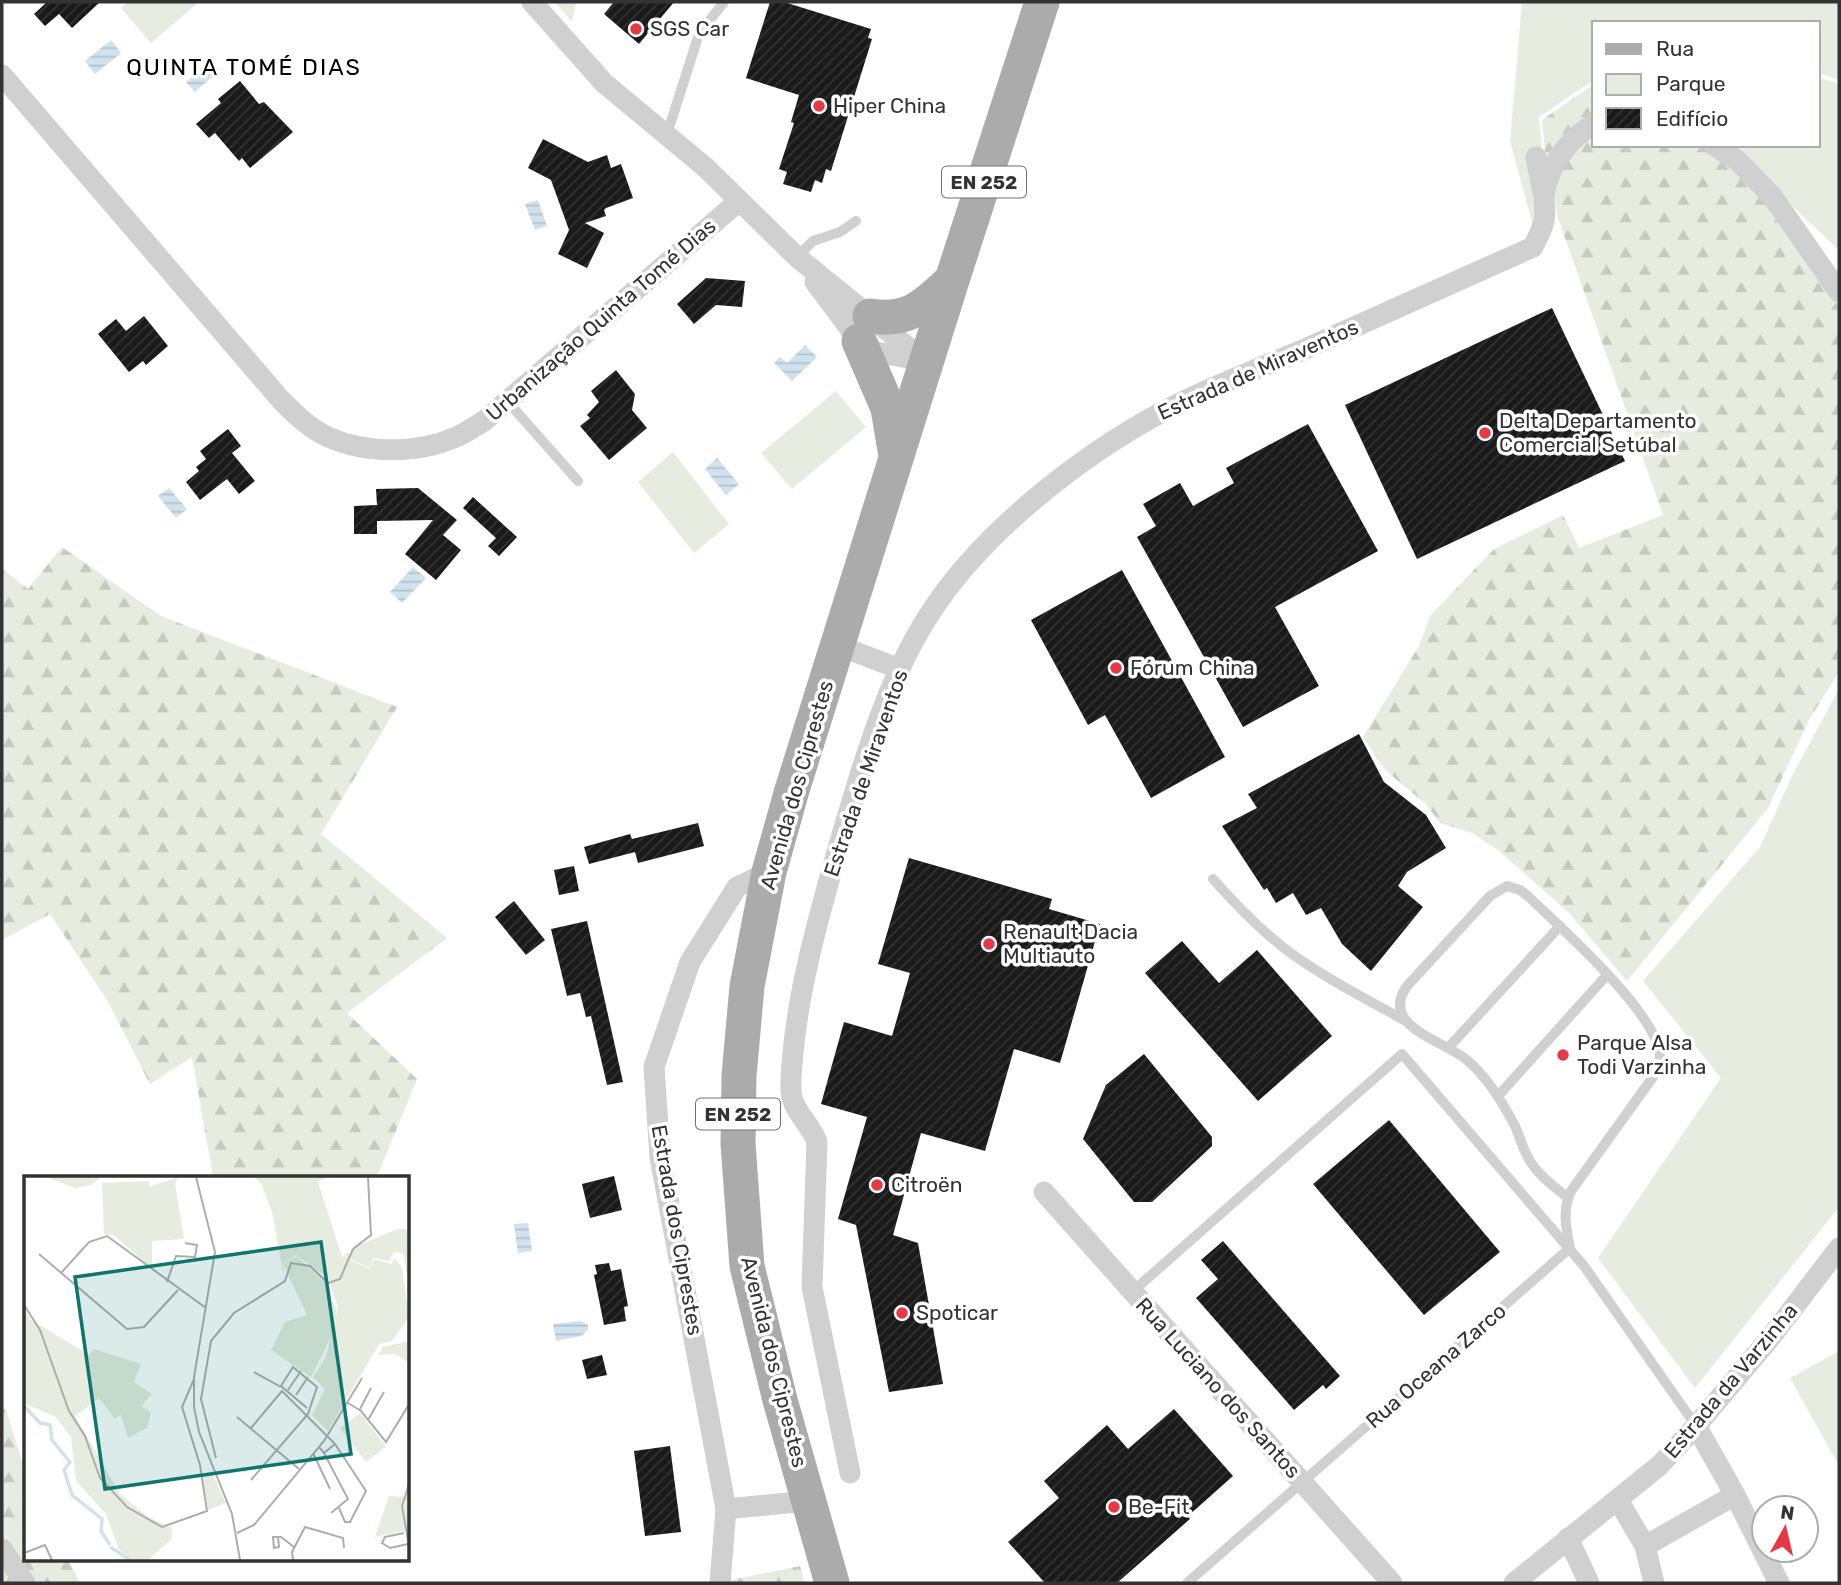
<svg xmlns="http://www.w3.org/2000/svg" width="1841" height="1585" viewBox="0 0 1841 1585" font-family="Rubik,sans-serif">
	<style>
		.green { fill: #e6ecdf }
		.forest { fill: url(#forest-firs) }
		.water { fill: url(#water-rules) }
		.building { fill: url(#building-hatch) }
		.lines { fill: none; stroke-linecap: round; stroke-linejoin: round }
		.service { stroke: #d0d0d0; stroke-width: 10 }
		.minor { stroke: #d0d0d0; stroke-width: 21 }
		.primary { stroke: #ababab; stroke-width: 35 }
		.poi-dot { fill: #e63946; stroke: #fff; stroke-width: 2.5 }
		.labels { text-anchor: middle; stroke-width: 7; stroke-linejoin: round; paint-order: stroke }
		.shield { fill: #fff; stroke: #707070; stroke-width: 2 }
		.shield-label { font-size: 19px; font-weight: bold; fill: #333 }
		.poi-label { font-size: 21px; fill: #333; stroke: #fff; text-anchor: start }
		.street-label { font-size: 21px; fill: #333; stroke: #fff }
		.neighbourhood-label { font-size: 23px; letter-spacing: 2px; fill: #000; stroke: #fff }
		.inset-river { fill: none; stroke: #cfe2ee; stroke-width: 3.5 }
		.inset-road { fill: none; stroke: #adadad; stroke-width: 2 }
		.view { fill: #0f766e; fill-opacity: 0.15; stroke: #0f766e; stroke-width: 3.5 }
		.inset-edge { fill: none; stroke: #333; stroke-width: 3.5 }
	</style>
	<defs>
		<pattern id="forest-firs" width="22" height="20" patternUnits="userSpaceOnUse" patternTransform="scale(1.75)"><rect width="22" height="20" fill="#e6ecdf"/><path d="M5 1l3.5 6h-7zM16 11l3.5 6h-7z" fill="#c6cbc0"/></pattern>
		<pattern id="water-rules" width="6" height="5" patternUnits="userSpaceOnUse" patternTransform="scale(1.75)"><rect width="6" height="5" fill="#cfe2ee"/><path d="M0 2.5h6" fill="none" stroke="#b2c2cd"/></pattern>
		<pattern id="building-hatch" width="6" height="6" patternUnits="userSpaceOnUse" patternTransform="scale(1.75)"><rect width="6" height="6" fill="#1a1a1a"/><path d="M-1 1l2-2M0 6l6-6M5 7l2-2" fill="none" stroke="#333"/></pattern>
	</defs>
	<rect width="100%" height="100%" fill="#fff"/>
	<!-- green -->
	<g class="green">
		<polygon points="128,2 199,2 151,43 121,8"/>
		<polygon points="555,2 576,2 572,22"/>
		<polygon points="1522,2 1839,2 1839,80 1818,73 1818,23 1594,23 1594,80 1539,117 1543,160 1554,212 1533,226 1510,141"/>
		<polygon points="1818,77 1839,84 1839,250 1727,145 1818,145"/>
		<polygon points="836,391 866,427 792,489 761,453"/>
		<polygon points="673,452 729,524 694,553 638,482"/>
		<polygon points="1839,689 1839,1207 1695,1388 1598,1258 1721,1078 1643,981 1760,847 1792,776"/>
		<polygon points="1839,1351 1839,1466 1790,1378"/>
	</g>
	<!-- forest -->
	<g class="forest">
		<polygon points="1594,84 1594,145 1715,145 1765,198 1839,307 1839,672 1810,718 1768,808 1627,981 1569,913 1498,850 1472,833 1440,823 1426,804 1386,771 1363,737 1419,646 1430,616 1494,549 1563,515 1579,548 1663,515 1558,218 1546,161 1542,120"/>
		<polygon points="62,547 161,616 397,707 321,834 447,938 347,1013 417,1079 377,1177 213,1177 192,1057 150,1084 107,1000 50,914 2,940 2,569 28,589"/>
		<polygon points="2,1403 8,1416 26,1474 26,1559 68,1559 80,1583 2,1583"/>
		<polygon points="800,1566 805,1583 726,1583 726,1581"/>
	</g>
	<!-- water -->
	<g class="water">
		<polygon points="111,40 121,53 95,74 85,61"/>
		<polygon points="211,60 220,70 195,92 186,82"/>
		<polygon points="538,200 547,226 535,230 525,204"/>
		<polygon points="805,345 817,357 792,381 774,363 780,357 787,363"/>
		<polygon points="717,458 739,484 726,495 705,469"/>
		<polygon points="169,488 187,509 176,518 158,496"/>
		<polygon points="413,567 426,578 402,603 390,592"/>
		<polygon points="528,1223 532,1251 518,1253 514,1224"/>
		<polygon points="581,1321 588,1325 588,1330 581,1336 556,1341 553,1324"/>
	</g>
	<!-- building -->
	<g class="building">
		<polygon points="47,2 100,2 72,28 59,14 45,26 34,14"/>
		<polygon points="614,2 674,2 639,44 604,14"/>
		<polygon points="770,2 784,2 871,29 868,38 872,39 831,171 826,169 822,183 815,180 811,192 783,184 787,172 779,169 794,123 791,122 799,95 746,78"/>
		<polygon points="240,81 259,104 264,102 293,132 250,168 242,158 239,161 215,133 209,138 196,124 221,103 218,99"/>
		<polygon points="543,139 588,162 607,155 611,168 621,164 633,198 606,208 604,210 606,216 585,223 604,233 587,268 558,254 569,230 551,180 528,168"/>
		<polygon points="706,278 745,281 742,307 716,305 694,324 677,304"/>
		<polygon points="1552,308 1625,461 1417,559 1345,405"/>
		<polygon points="144,316 168,346 146,365 143,361 129,372 98,334 116,319 126,331"/>
		<polygon points="616,370 635,394 632,410 647,428 609,460 580,426 590,418 587,415 599,402 591,391"/>
		<polygon points="1308,424 1378,551 1275,607 1319,686 1243,727 1137,537 1156,526 1143,504 1180,483 1193,506 1234,483 1226,468"/>
		<polygon points="228,429 241,446 232,453 255,481 239,494 227,479 200,500 186,482 199,471 196,467 206,459 200,451"/>
		<polygon points="418,488 457,520 443,535 461,550 436,580 405,554 433,520 377,521 377,534 354,534 354,506 377,505 376,489"/>
		<polygon points="473,497 517,537 499,556 488,546 496,538 463,508"/>
		<polygon points="1122,570 1225,757 1151,798 1105,715 1088,725 1031,620"/>
		<polygon points="1359,734 1384,782 1426,815 1446,848 1407,872 1398,886 1423,907 1371,971 1342,944 1321,908 1306,915 1293,893 1276,903 1267,888 1264,890 1222,826 1257,808 1248,794"/>
		<polygon points="698,823 704,846 638,863 635,852 589,864 584,847 630,834 632,839"/>
		<polygon points="909,858 1052,899 1049,909 1100,924 1060,1063 1014,1049 985,1151 921,1133 893,1235 918,1243 943,1384 889,1392 856,1225 838,1219 867,1117 821,1104 844,1022 892,1036 910,973 878,964"/>
		<polygon points="574,866 579,891 559,895 554,870"/>
		<polygon points="514,901 545,940 526,955 495,917"/>
		<polygon points="587,921 623,1082 607,1085 591,1016 586,1017 580,993 567,996 551,929"/>
		<polygon points="1182,941 1219,983 1257,950 1332,1036 1258,1101 1145,973"/>
		<polygon points="1144,1054 1212,1137 1212,1146 1152,1202 1134,1202 1083,1139 1106,1085"/>
		<polygon points="1389,1120 1500,1252 1424,1315 1313,1184"/>
		<polygon points="614,1176 622,1210 590,1218 582,1184"/>
		<polygon points="1223,1241 1340,1376 1326,1389 1323,1385 1294,1410 1196,1298 1218,1279 1201,1260"/>
		<polygon points="609,1263 611,1271 621,1269 628,1306 624,1307 626,1321 604,1325 594,1275 597,1274 595,1265"/>
		<polygon points="602,1355 607,1375 587,1379 582,1360"/>
		<polygon points="1174,1409 1233,1476 1188,1516 1190,1519 1117,1583 1045,1583 1008,1542 1059,1498 1044,1481 1107,1425 1128,1449"/>
		<polygon points="670,1446 681,1532 645,1536 634,1451"/>
	</g>
	<g class="lines">
		<!-- service -->
		<g class="service">
			<polyline points="667,134 699,34 724,2"/>
			<polyline points="797,257 813,241 840,232 856,221"/>
			<polyline points="508,402 578,481"/>
			<path d="M1213,879C1237,906 1263,933 1292,954C1327,979 1366,999 1404,1020"/>
			<polyline points="1449,1047 1560,926"/>
			<polyline points="1498,1096 1607,975"/>
			<polyline points="1132,1292 1402,1054 1584,1266 1696,1426"/>
			<path d="M1187,1583L1570,1248C1566,1228 1562,1210 1571,1191L1658,1070C1660,1063 1661,1057 1659,1049C1647,1004 1564,931 1529,897L1520,890L1507,886L1490,896L1407,986C1378,1027 1446,1041 1468,1061C1488,1078 1503,1103 1515,1126C1520,1137 1523,1150 1530,1161C1539,1176 1555,1187 1568,1198"/>
		</g>
		<!-- minor -->
		<g class="minor">
			<polyline points="532,2 604,83 705,167 797,257 926,362"/>
			<path d="M2,75L281,400C295,414 310,429 328,437C366,454 418,454 456,437C466,433 475,426 484,421L739,201"/>
			<polyline points="1714,145 1738,161 1772,196 1839,292"/>
			<polyline points="1536,157 1543,193"/>
			<polyline points="815,282 859,341 876,352 924,361"/>
			<polyline points="837,645 900,669"/>
			<polyline points="1044,1192 1392,1583"/>
			<path d="M850,1473L812,1287L817,1142C811,1125 797,1115 792,1098C789,1084 792,1068 793,1053C799,988 817,923 835,859C858,780 884,684 929,615C981,533 1080,456 1164,411C1209,387 1258,369 1305,349C1381,315 1457,281 1533,247C1537,239 1542,230 1544,221C1546,214 1544,207 1544,199C1546,168 1568,139 1594,124"/>
			<polyline points="1735,1495 1779,1583"/>
			<polyline points="1618,1500 1645,1546 1735,1495 1696,1426"/>
			<polyline points="726,1509 808,1501"/>
			<polyline points="1568,1538 1589,1583"/>
			<polyline points="1645,1546 1654,1583"/>
			<polyline points="2,1549 25,1583"/>
			<polyline points="720,1583 726,1509 660,1157 654,1067 690,962 737,887 769,872"/>
			<polyline points="1514,1583 1660,1465 1696,1426 1771,1337 1839,1248"/>
		</g>
		<!-- primary -->
		<g class="primary">
			<path d="M870,316C910,322 925,305 952,280"/>
			<polyline points="859,341 888,408 895,450"/>
			<polyline points="832,1583 780,1400 747,1266 738,1144 739,1076 747,986 769,872 792,790 952,280 1042,2"/>
		</g>
	</g>
	<!-- markers -->
	<g class="poi-dot">
		<circle cx="636" cy="29" r="7"/>
		<circle cx="819" cy="106" r="7"/>
		<circle cx="1485" cy="433" r="7"/>
		<circle cx="1116" cy="668" r="7"/>
		<circle cx="989" cy="944" r="7"/>
		<circle cx="1563" cy="1055" r="7"/>
		<circle cx="877" cy="1185" r="7"/>
		<circle cx="902" cy="1313" r="7"/>
		<circle cx="1114" cy="1507" r="7"/>
	</g>
	<g class="labels">
		<!-- shield labels -->
		<g class="shield">
			<rect x="942" y="166.5" width="84" height="31" rx="5"/>
			<rect x="696" y="1098.5" width="84" height="31" rx="5"/>
		</g>
		<g class="shield-label">
			<text x="984" y="189">EN 252</text>
			<text x="738" y="1121">EN 252</text>
		</g>
		<!-- poi labels -->
		<g class="poi-label">
			<text x="650" y="36">SGS Car</text>
			<text x="833" y="113">Hiper China</text>
			<text x="1499" y="428">Delta Departamento<tspan x="1499" dy="24">Comercial Setúbal</tspan></text>
			<text x="1130" y="675">Fórum China</text>
			<text x="1003" y="939">Renault Dacia<tspan x="1003" dy="24">Multiauto</tspan></text>
			<text x="1577" y="1050">Parque Alsa<tspan x="1577" dy="24">Todi Varzinha</tspan></text>
			<text x="891" y="1192">Citroën</text>
			<text x="916" y="1320">Spoticar</text>
			<text x="1128" y="1514">Be-Fit</text>
		</g>
		<!-- street labels -->
		<g class="street-label">
			<text transform="translate(601 320) rotate(-41)" y="7">Urbanização Quinta Tomé Dias</text>
			<text transform="translate(1258 370) rotate(-24)" y="7">Estrada de Miraventos</text>
			<text transform="translate(866 773) rotate(-71)" y="7">Estrada de Miraventos</text>
			<text transform="translate(797 785) rotate(-74)" y="7">Avenida dos Ciprestes</text>
			<text transform="translate(677 1230) rotate(80)" y="7">Estrada dos Ciprestes</text>
			<text transform="translate(774 1362) rotate(76)" y="7">Avenida dos Ciprestes</text>
			<text transform="translate(1436 1366) rotate(-41)" y="7">Rua Oceana Zarco</text>
			<text transform="translate(1731 1381) rotate(-50)" y="7">Estrada da Varzinha</text>
			<text transform="translate(1218 1388) rotate(48)" y="7">Rua Luciano dos Santos</text>
		</g>
		<!-- neighbourhood labels -->
		<g class="neighbourhood-label">
			<text x="244" y="75">QUINTA TOMÉ DIAS</text>
		</g>
	</g>
	<!-- overview -->
	<g transform="translate(24 1176)">
		<rect width="385" height="385" fill="#fff"/>
		<path d="M154,1L151,7L160,63L128,65V93L91,60L80,58L78,7L125,5V11ZM230,1H303L294,6L318,81L325,76V83L345,93L351,83L367,88L371,82L378,92L385,141L368,165L355,168L304,255L288,239L301,213L289,201L302,181L314,131L303,101L272,79L259,88L260,102L248,37L238,9ZM336,237L362,271L342,286L316,252Z" fill="#e6ecdf"/>
		<path d="M22,1H77L67,9L51,12ZM374,53H383L385,59V105L379,77L370,76L365,85L350,82L345,92L325,82L330,71ZM273,80L303,108L312,133V151L287,201L247,174L261,146L283,139L259,88ZM0,132L6,143L65,179L70,173L117,188L110,206L128,218L117,230L127,237L123,252L104,262L97,239L91,243L75,222L51,240L96,318L124,341L148,352V363L124,384L107,383L95,374L82,338L52,305L47,261L32,241L0,227ZM385,165V187L371,178L354,179L359,171ZM187,295L202,327L184,334L178,299ZM385,314V362L384,354L351,361L365,320L381,321Z" fill="#e6ecdf"/>
		<path class="inset-river" d="M0,230L16,247L26,249L28,264L46,286L40,294L48,319L78,343L77,355L86,369M86,371L106,384"/>
		<path class="inset-road" d="M172,1L191,76L170,201V231L175,256L208,338L216,384M15,78L103,153L120,151L154,114M37,97L65,66L83,60L182,132M143,106L152,80L171,81L173,69L161,67M0,129L16,154L45,235L61,260L76,302L103,331L138,351L183,335L176,289L158,231L170,203M230,196L257,211M264,214L277,195M272,219L284,201M324,227L337,235L362,266L384,230M336,233L347,212M213,241L275,293M344,244L360,216M227,252L258,215L311,268L300,277L295,271M311,268L342,315L326,346H321L315,332M289,277L306,313M300,277L324,323L307,337M192,282L177,223L187,165L210,137L261,105L267,87L286,90L304,107L316,103L329,73L347,59L344,1M227,304L284,238L293,211L269,191L257,210L283,232M385,308L378,330L385,370M213,357L230,349L300,265L338,202M380,357L361,361L358,367L366,372L384,368M254,361L255,371L250,372L249,361H257L270,371M0,377L21,369L28,384M269,384L268,376L281,351L319,362L320,372"/>
		<path class="view" d="M297,66L327,278L81,313L51,101Z"/>
		<rect width="385" height="385" class="inset-edge"/>
	</g>
	<!-- border -->
	<rect width="1841" height="1585" fill="none" stroke="#333333" stroke-width="7"/>
	<!-- legend -->
	<rect x="1592" y="21" width="228" height="126" fill="#ffffff" stroke="#adadad" stroke-width="2"/>
	<rect x="1606" y="44" width="35" height="10" fill="#ababab" stroke="#adadad" stroke-width="2"/>
	<text x="1656" y="56" font-size="21" fill="#333333">Rua</text>
	<rect x="1606" y="74" width="35" height="21" fill="#e6ecdf" stroke="#adadad" stroke-width="2"/>
	<text x="1656" y="91" font-size="21" fill="#333333">Parque</text>
	<rect x="1606" y="108" width="35" height="21" fill="url(#building-hatch)" stroke="#adadad" stroke-width="2"/>
	<text x="1656" y="126" font-size="21" fill="#333333">Edifício</text>
	<!-- north arrow -->
	<g transform="translate(1785 1529) rotate(8)"><circle r="33" fill="#ffffff" stroke="#adadad" stroke-width="2"/>
	<path d="M0-5L12 26L0 18L-12 26Z" fill="#e63946"/>
	<text y="-10" font-size="19" font-weight="bold" text-anchor="middle" fill="#333333">N</text>
	</g>
</svg>
